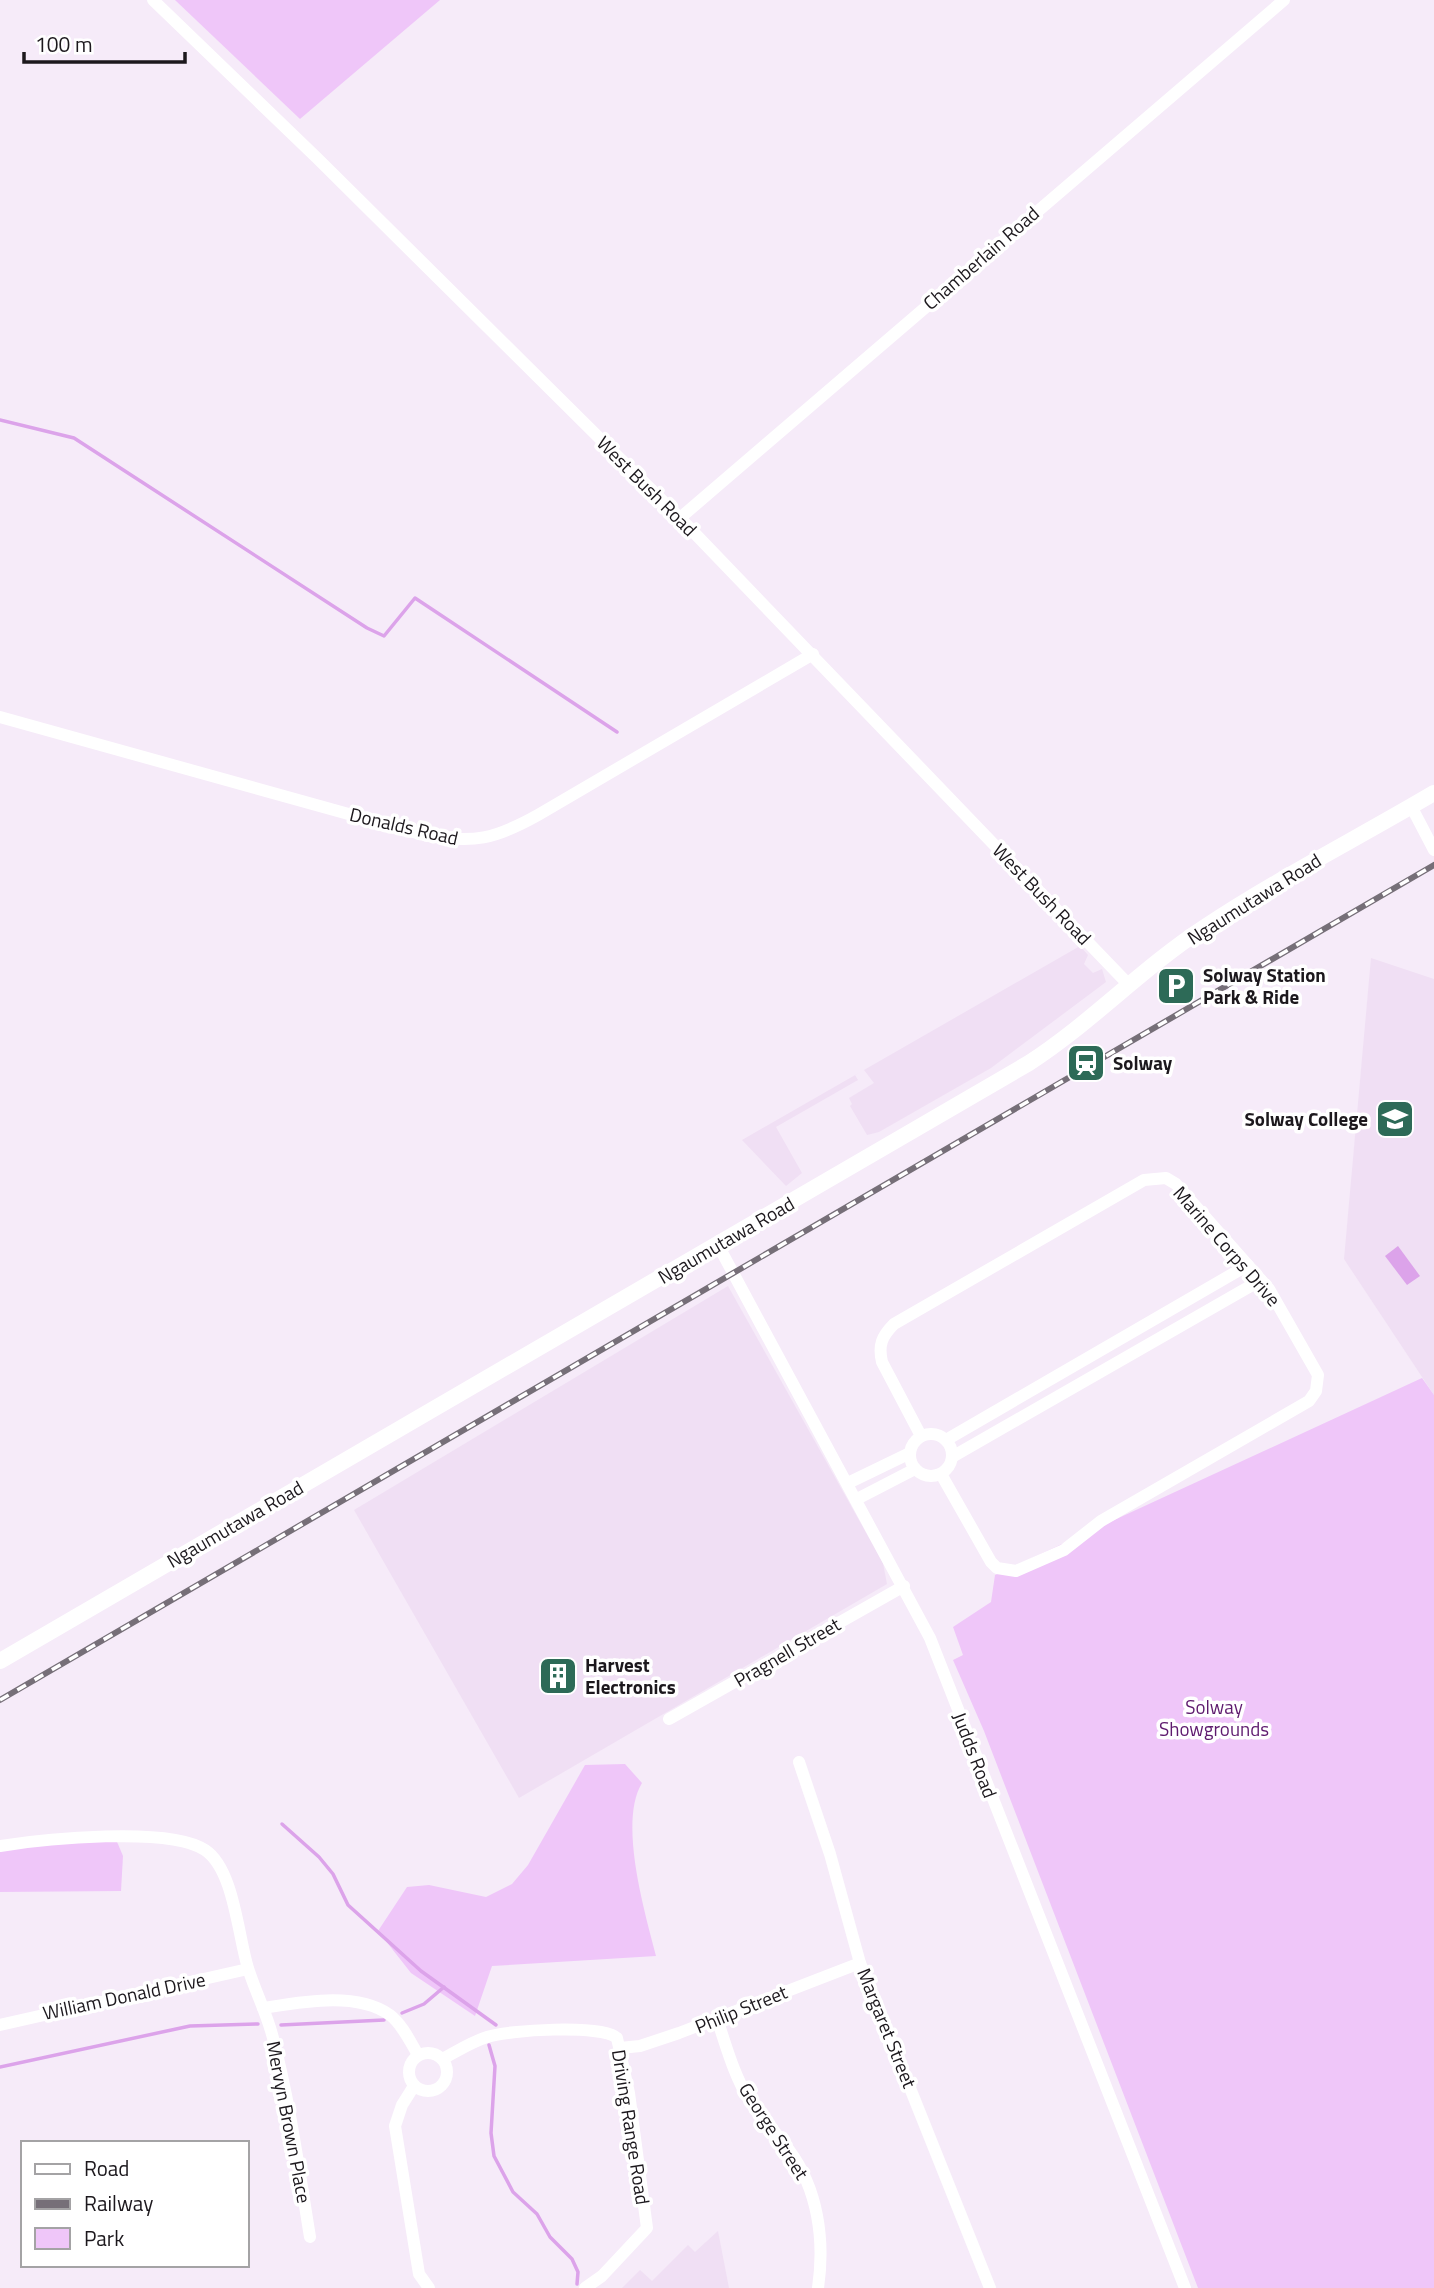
<svg xmlns="http://www.w3.org/2000/svg" width="1434" height="2288" viewBox="0 0 1434 2288" font-family="'Titillium Web',sans-serif">
  <style>
    .built { fill: #f0dff4 }
    .green { fill: #efc6f9 }
    .water { fill: #dca3ea }
    .lines { fill: none; stroke-linecap: round; stroke-linejoin: round }
    .stream { stroke: #dca3ea; stroke-width: 3.5 }
    .minor { stroke: #fff; stroke-width: 12 }
    .secondary { stroke: #fff; stroke-width: 16 }
    .rail-casing { stroke: #766f78; stroke-width: 6 }
    .rail { stroke: #fff; stroke-width: 3.5; stroke-dasharray: 10; stroke-linecap: butt }
    .labels { text-anchor: middle; stroke-width: 7; stroke-linejoin: round; paint-order: stroke }
    .street-label { font-size: 19px; fill: #1c181d; stroke: #fff }
    .poi-label { font-size: 19px; font-weight: bold; fill: #1c181d; stroke: #fff; text-anchor: start }
    .park-label { font-size: 19px; fill: #5e1a6e; stroke: #fff }
  </style>
  <rect width="100%" height="100%" fill="#f6ebf9"/>
  <g class="built">
    <polygon points="1080,946 1088,955 1084,964 1093,973 1102,969 1106,982 991,1068 879,1132 867,1135 850,1106 852,1104 849,1098 874,1083 864,1070 855,1075 858,1080 776,1127 802,1173 786,1186 742,1140"/>
    <polygon points="1371,958 1434,979 1434,1395 1344,1259"/>
    <polygon points="728,1286 883,1563 887,1584 519,1798 354,1510"/>
    <polygon points="718,2231 729,2288 622,2288 640,2270 652,2281 688,2245 695,2252"/>
  </g>
  <g class="green">
    <polygon points="175,0 440,0 300,119"/>
    <polygon points="1422,1378 1434,1395 1434,2288 1198,2288 984,1731 953,1660 963,1655 953,1627 991,1602 995,1575"/>
    <path d="M625,1764l17,19c-24,39 3,130 14,173l-164,10 -17,50 -64,-43 -33,-42 29,-44 22,-2 57,12 26,-13 16,-19 57,-100z"/>
    <polygon points="115,1837 123,1856 121,1891 0,1892 0,1843"/>
  </g>
  <polygon class="water" points="1398,1246 1420,1276 1407,1285 1385,1256"/>
  <g class="lines">
    <g class="stream">
      <polyline points="0,420 74,438 367,628 384,636 415,598 617,732"/>
      <polyline points="282,1824 319,1857 333,1874 348,1905 421,1971 496,2025"/>
      <polyline points="402,2013 424,2004 444,1987"/>
      <polyline points="281,2025 384,2020"/>
      <polyline points="489,2045 495,2066 491,2133 494,2156 513,2192 537,2214 550,2237 572,2259 578,2272 577,2284"/>
      <polyline points="0,2067 190,2026 258,2024"/>
    </g>
    <g class="minor">
      <polyline points="153,0 317,158 680,518 1129,985"/>
      <polyline points="680,518 1284,0"/>
      <path d="M0,717l424,118c50,9 71,4 114,-20l275,-161"/>
      <polyline points="1411,806 1434,850"/>
      <polyline points="718,1245 930,1638 1185,2288"/>
      <circle cx="931" cy="1455" r="21"/>
      <path d="M921,1436l-39,-74c-4,-17 0,-26 12,-38l250,-144 22,-2 10,6 93,105 49,86 -2,16 -7,10 -208,120 -37,29 -48,21 -19,-3 -6,-6 -50,-88"/>
      <polyline points="946,1440 1248,1265"/>
      <polyline points="952,1457 1261,1280"/>
      <polyline points="848,1483 910,1453"/>
      <polyline points="857,1499 915,1469"/>
      <polyline points="669,1719 904,1586"/>
      <polyline points="799,1762 830,1854 860,1963 990,2288"/>
      <path d="M0,1846c43,-7 170,-20 205,4 29,19 33,86 43,118 7,23 19,46 25,70 17,65 26,132 37,199"/>
      <path d="M263,2008c38,-6 94,-17 127,7 12,9 21,28 28,40"/>
      <path d="M717,2019c9,26 17,57 32,80 12,18 27,33 40,51 29,39 36,90 29,138"/>
      <polyline points="0,2025 248,1969"/>
      <polyline points="620,2048 640,2046 679,2033 860,1963"/>
      <circle cx="428" cy="2072" r="19"/>
      <path d="M442,2059c14,-7 29,-17 45,-22 20,-7 116,-13 130,1l12,55 18,135 -45,48 -17,12"/>
      <polyline points="414,2086 402,2105 395,2126 419,2274 429,2288"/>
    </g>
    <path class="secondary" d="M0,1661l1029,-598c62,-40 113,-95 176,-136 74,-49 153,-89 229,-134"/>
    <defs>
      <polyline id="rail" points="0,1700 1434,865"/>
    </defs>
    <use href="#rail" class="rail-casing"/>
    <use href="#rail" class="rail"/>
  </g>
  <defs>
    <symbol id="parking-square" viewBox="-11 -11 22 22"><rect x="-9" y="-9" width="18" height="18" rx="4" fill="#2d6a57" stroke="#fff"/><path d="M-3.5-5.5H1a3.5 3.5 0 0 1 0 7H-1V5.5H-3.5ZM-1-3.4V-.6H.8a1.4 1.4 0 0 0 0-2.8Z" fill="#fff"/></symbol>
    <symbol id="station-square" viewBox="-11 -11 22 22"><rect x="-9" y="-9" width="18" height="18" rx="4" fill="#2d6a57" stroke="#fff"/><path d="M-3-6H3Q5-6 5-4V2Q5 4 3 4L4.5 6H3L1.5 4h-3L-3 6H-4.5L-3 4Q-5 4-5 2V-4Q-5-6-3-6ZM-3.5-4v3h7v-3ZM-3.5 1v1.5H-2V1ZM2 1v1.5H3.5V1Z" fill="#fff"/></symbol>
    <symbol id="school-square" viewBox="-11 -11 22 22"><rect x="-9" y="-9" width="18" height="18" rx="4" fill="#2d6a57" stroke="#fff"/><path d="M0-5L7-2L0 1L-7-2ZM-4 1L0 2.5L4 1V4Q0 6-4 4Z" fill="#fff"/></symbol>
    <symbol id="building-square" viewBox="-11 -11 22 22"><rect x="-9" y="-9" width="18" height="18" rx="4" fill="#2d6a57" stroke="#fff"/><path d="M-4-6H4V6H1V3H-1V6H-4ZM-2.5-4.3h1.7v1.8h-1.7ZM.8-4.3h1.7v1.8H.8ZM-2.5-1h1.7V.8h-1.7ZM.8-1h1.7V.8H.8Z" fill="#fff"/></symbol>
  </defs>
  <g fill-rule="evenodd">
    <use href="#parking-square" x="1154" y="964" width="44" height="44"/>
    <use href="#station-square" x="1064" y="1041" width="44" height="44"/>
    <use href="#school-square" x="1373" y="1097" width="44" height="44"/>
    <use href="#building-square" x="536" y="1654" width="44" height="44"/>
  </g>
  <g class="labels">
    <g class="street-label">
      <text transform="translate(981 258) rotate(-41)" y="7">Chamberlain Road</text>
      <text transform="translate(647 486) rotate(45)" y="7">West Bush Road</text>
      <text transform="translate(404 826) rotate(13)" y="7">Donalds Road</text>
      <text transform="translate(1042 894) rotate(46)" y="7">West Bush Road</text>
      <text transform="translate(1254 899) rotate(-32)" y="7">Ngaumutawa Road</text>
      <text transform="translate(726 1240) rotate(-30)" y="7">Ngaumutawa Road</text>
      <text transform="translate(1227 1246) rotate(49)" y="7">Marine Corps Drive</text>
      <text transform="translate(235 1524) rotate(-30)" y="7">Ngaumutawa Road</text>
      <text transform="translate(787 1652) rotate(-30)" y="7">Pragnell Street</text>
      <text transform="translate(975 1755) rotate(69)" y="7">Judds Road</text>
      <text transform="translate(124 1996) rotate(-12)" y="7">William Donald Drive</text>
      <text transform="translate(741 2009) rotate(-22)" y="7">Philip Street</text>
      <text transform="translate(887 2028) rotate(68)" y="7">Margaret Street</text>
      <text transform="translate(289 2122) rotate(79)" y="7">Mervyn Brown Place</text>
      <text transform="translate(631 2127) rotate(81)" y="7">Driving Range Road</text>
      <text transform="translate(774 2131) rotate(57)" y="7">George Street</text>
    </g>
    <g class="poi-label">
      <text x="1203" y="982">Solway Station<tspan x="1203" dy="22">Park &amp; Ride</tspan></text>
      <text x="1113" y="1070">Solway</text>
      <text x="1368" y="1126" text-anchor="end">Solway College</text>
      <text x="585" y="1672">Harvest<tspan x="585" dy="22">Electronics</tspan></text>
    </g>
    <g class="park-label">
      <text x="1214" y="1714">Solway<tspan x="1214" dy="22">Showgrounds</tspan></text>
    </g>
  </g>
  <rect x="21" y="2141" width="228" height="126" fill="#ffffff" stroke="#a4a3a5" stroke-width="2"/>
  <rect x="35" y="2164" width="35" height="10" fill="#ffffff" stroke="#a4a3a5" stroke-width="2"/>
  <text x="84" y="2176" font-size="21" fill="#1c181d">Road</text>
  <rect x="35" y="2199" width="35" height="10" fill="#766f78" stroke="#a4a3a5" stroke-width="2"/>
  <text x="84" y="2211" font-size="21" fill="#1c181d">Railway</text>
  <rect x="35" y="2228" width="35" height="21" fill="#efc6f9" stroke="#a4a3a5" stroke-width="2"/>
  <text x="84" y="2246" font-size="21" fill="#1c181d">Park</text>
  <path d="M24 52v10h161v-10" fill="none" stroke="#1c181d" stroke-width="3.5"/>
  <text x="35" y="52" font-size="21" fill="#1c181d" stroke="#ffffff" stroke-width="5" paint-order="stroke">100 m</text>
</svg>
